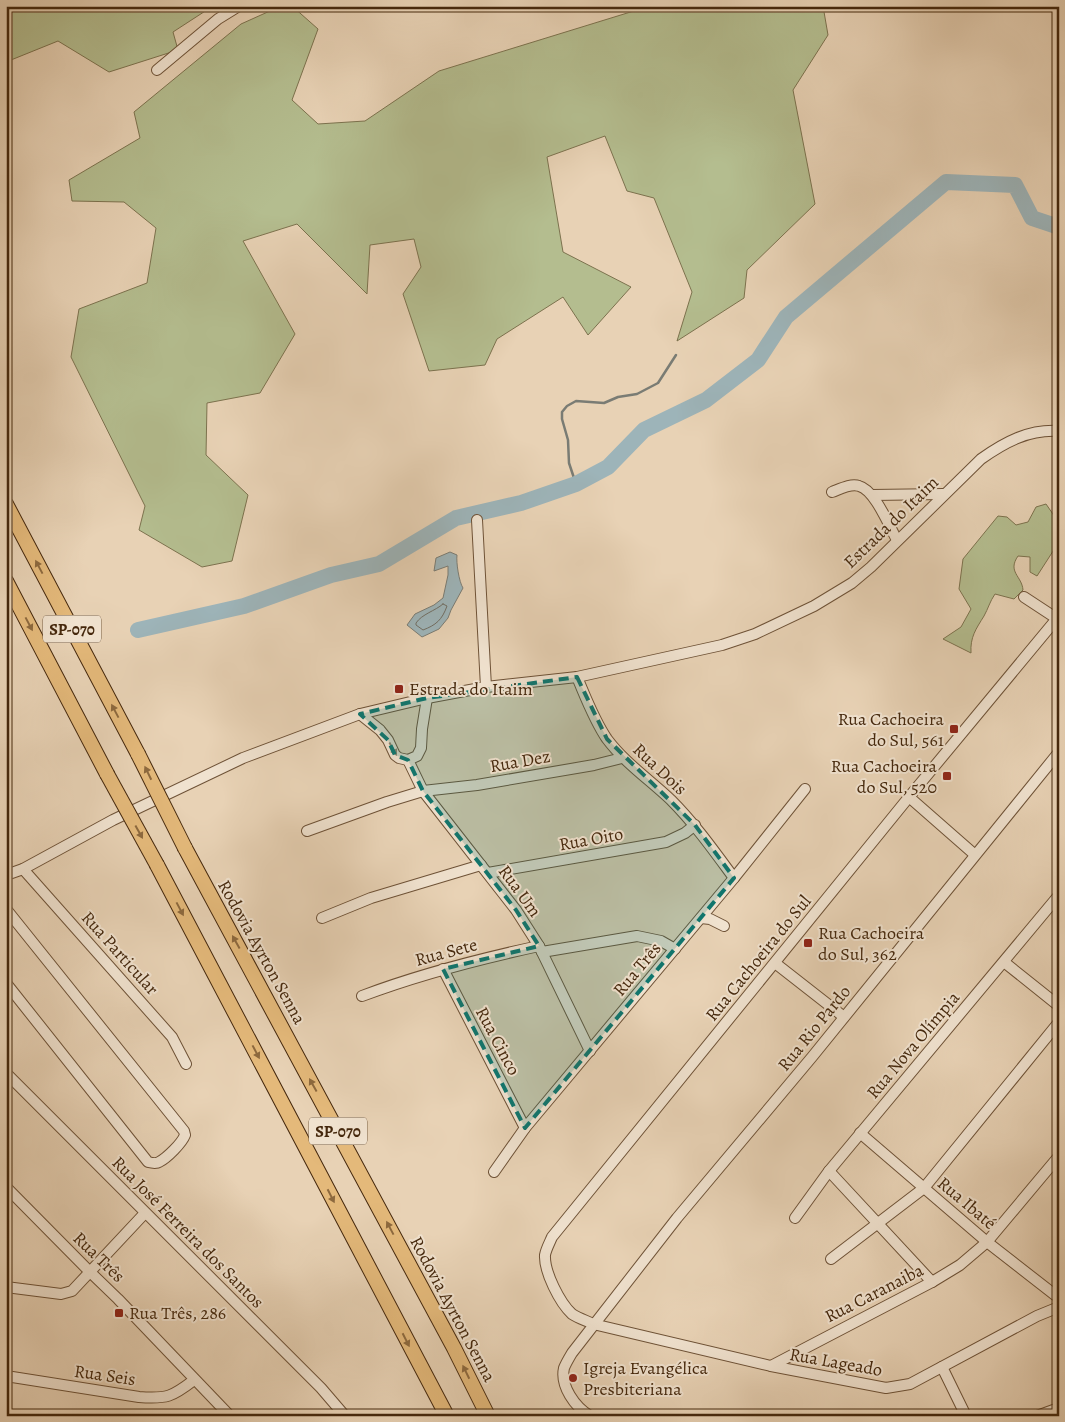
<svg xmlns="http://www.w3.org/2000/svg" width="1065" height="1422" viewBox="0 0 1065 1422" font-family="Alegreya,serif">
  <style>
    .green { fill: #b4bd8f; stroke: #7c724e }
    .water { fill: #9db4b9; stroke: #7a7c74 }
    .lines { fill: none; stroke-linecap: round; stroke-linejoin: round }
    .shore { stroke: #716e63; stroke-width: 1 }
    .stream { stroke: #7a7c74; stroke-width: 2.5 }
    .river { stroke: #9db4b9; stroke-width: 16 }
    .minor-casing { stroke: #6e5237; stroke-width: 12 }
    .highway-casing { stroke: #45280d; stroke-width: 16 }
    .minor { stroke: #f0e2cf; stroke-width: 10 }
    .highway { stroke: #e4b97a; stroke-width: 14 }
    .highway-bridge-casing { stroke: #45280d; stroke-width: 16; stroke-linecap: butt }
    .highway-bridge { stroke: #e4b97a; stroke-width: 14 }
    .oneway { fill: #8d693e }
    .oneway2 { fill: #9a856e }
    .marked { fill: #0f766e; fill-opacity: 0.2; stroke: #0f766e; stroke-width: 4; stroke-dasharray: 10 6; stroke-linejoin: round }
    .poi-dot { fill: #8f2418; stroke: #f0e2cf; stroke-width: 2 }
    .labels { text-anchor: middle; stroke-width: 4; stroke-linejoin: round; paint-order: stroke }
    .shield { fill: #f0e2cf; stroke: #786047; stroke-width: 1 }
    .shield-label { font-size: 16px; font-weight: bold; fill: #45280d }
    .street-label { font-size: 18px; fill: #45280d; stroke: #f0e2cf }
    .poi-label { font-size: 18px; fill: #45280d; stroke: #f0e2cf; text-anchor: start }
  </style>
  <rect width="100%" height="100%" fill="#e8d2b5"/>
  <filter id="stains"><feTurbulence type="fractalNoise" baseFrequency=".004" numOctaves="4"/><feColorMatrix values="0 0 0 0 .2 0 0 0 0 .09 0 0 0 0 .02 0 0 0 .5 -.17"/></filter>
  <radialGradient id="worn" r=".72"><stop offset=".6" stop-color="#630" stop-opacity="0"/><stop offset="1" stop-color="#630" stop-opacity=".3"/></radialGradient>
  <g class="green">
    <polygon points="6,6 213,6 173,32 178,50 109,72 58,41 6,62"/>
    <polygon points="281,6 292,6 318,29 292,100 318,124 365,121 439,71 650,6 823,6 828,35 793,90 815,204 747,270 744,298 677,341 692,292 654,198 627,191 605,136 547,157 563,252 631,287 588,335 563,297 497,339 485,365 429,371 403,294 421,267 414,239 370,245 367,294 297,224 243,241 295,334 260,393 207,403 206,455 248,495 232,561 202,567 139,530 145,506 71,357 79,309 147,283 156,228 124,202 72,201 69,180 140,138 134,112 241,24"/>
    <path d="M1046,504l9,13 2,28 -20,31 -7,-4v-15l-12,-1c-11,16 4,20 5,34l-9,9 -19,-5c-5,7 -7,15 -11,22 -8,13 -14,21 -13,37l-28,-14 18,-12 10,-18 -12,-20 4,-30 35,-43 9,1 9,8 12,-3 8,-15z"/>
  </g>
  <path class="water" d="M450,552l7,3c-1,7 2,27 6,33l-12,22 -3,8 -9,11 -17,8 -15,-12 8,-11 19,-9 9,-7 5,-23v-9l-14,5 2,-13z"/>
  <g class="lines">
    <path class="shore" d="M443,604l4,2c-5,14 -11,19 -24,24l-7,-5v-2c6,-9 19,-12 27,-19z"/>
    <polyline class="stream" points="576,484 569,463 568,440 562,419 562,412 567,406 576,401 604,403 618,397 637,394 658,383 676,355"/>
    <polyline class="river" points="138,630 244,606 331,575 379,564 456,518 521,503 576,484 608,467 644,430 706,400 758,360 786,317 946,182 1015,185 1032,218 1059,227"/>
    <defs>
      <g id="minor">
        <polyline points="157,70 218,19 239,6"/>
        <path d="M832,492c8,-3 19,-9 27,-6 16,4 30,40 38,54"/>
        <polyline points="872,495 944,494"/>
        <polyline points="477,520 486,687"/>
        <polyline points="1024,597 1059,620"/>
        <path d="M1059,616l-150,181 -357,440c-2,5 -6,12 -7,18 -1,17 15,48 27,59 6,4 15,7 21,10l178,42 115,22 24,-4 127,-68 22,-9"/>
        <path d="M577,677c9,21 17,43 30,62 18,24 43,41 64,61 24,24 43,51 63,78"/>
        <polyline points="360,714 380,730 388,740 395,755 399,758 408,760 417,756 421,748 422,729 427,698"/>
        <polyline points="408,760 423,791 516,910 539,946 590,1051"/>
        <polyline points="909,797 974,854"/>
        <polyline points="307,831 387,802 423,791 477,785 594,765 622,758"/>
        <polyline points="23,869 172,1037 186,1064"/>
        <polyline points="488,873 666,842 685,833 695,825"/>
        <path d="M6,875l17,-6 90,-49 130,-62 117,-44 67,-16 59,-11 91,-10 145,-32 33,-11 59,-28 38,-23 19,-16 110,-108c24,-17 48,-30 78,-28"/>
        <path d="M6,909l178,222 1,4c-3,8 -18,23 -26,27 -3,2 -7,1 -11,0l-142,-179"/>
        <polyline points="322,918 371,898 481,865"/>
        <polyline points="701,918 710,919 724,926"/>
        <polyline points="542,952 637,936 661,941 675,949"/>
        <polyline points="1004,962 1059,1006"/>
        <polyline points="775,963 844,1017"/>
        <polyline points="443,969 525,1128"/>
        <path d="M362,996c58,-22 117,-37 177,-50"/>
        <polyline points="6,1073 321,1388 345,1416"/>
        <polyline points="860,1133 987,1242 1055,1295"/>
        <polyline points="829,1171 932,1282"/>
        <polyline points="494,1172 525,1128 734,878 805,789"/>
        <polyline points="6,1187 90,1272 118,1299 230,1416"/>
        <polyline points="795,1218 829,1171 1059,895"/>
        <polyline points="831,1259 924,1188 1059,1022"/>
        <polyline points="6,1287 61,1294 72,1291 145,1213"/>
        <polyline points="771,1366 932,1282 960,1265 987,1242 1059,1156"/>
        <polyline points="942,1367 966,1416"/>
        <path d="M6,1376l133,21c28,2 33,0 55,-17"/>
        <path d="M590,1416c-15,-9 -30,-30 -26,-48 2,-5 5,-10 8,-15l105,-135 135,-161 247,-305"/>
        <polyline points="1037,1416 1059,1408"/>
      </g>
      <g id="highway">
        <polyline points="6,504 138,754"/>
        <polyline points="6,581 107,774"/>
        <polyline points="185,848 454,1348 488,1416"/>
        <polyline points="157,865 447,1416"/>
      </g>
    </defs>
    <use href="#minor" class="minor-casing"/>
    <use href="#highway" class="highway-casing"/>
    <use href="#minor" class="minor"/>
    <use href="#highway" class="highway"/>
    <defs>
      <g id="highway-bridge">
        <polyline points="138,754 185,848"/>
        <polyline points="107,774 157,865"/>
      </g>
    </defs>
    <use href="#highway-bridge" class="highway-bridge-casing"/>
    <use href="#highway-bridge" class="highway-bridge"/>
  </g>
  <defs><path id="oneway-solid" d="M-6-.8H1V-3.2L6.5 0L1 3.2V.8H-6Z" transform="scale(1.25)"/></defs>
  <g class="oneway">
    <use href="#oneway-solid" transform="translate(39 567) rotate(-118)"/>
    <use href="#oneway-solid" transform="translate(29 624) rotate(62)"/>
    <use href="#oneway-solid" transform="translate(115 711) rotate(-118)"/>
    <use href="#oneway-solid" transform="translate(148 773) rotate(-116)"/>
    <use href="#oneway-solid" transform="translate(139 832) rotate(61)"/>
    <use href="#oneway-solid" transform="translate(180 909) rotate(62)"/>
    <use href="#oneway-solid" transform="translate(236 942) rotate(-119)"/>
    <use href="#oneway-solid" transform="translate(256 1052) rotate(62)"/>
    <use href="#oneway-solid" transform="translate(313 1085) rotate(-119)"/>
    <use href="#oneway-solid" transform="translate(331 1196) rotate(63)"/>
    <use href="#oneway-solid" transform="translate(390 1228) rotate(-118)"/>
    <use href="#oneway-solid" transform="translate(406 1340) rotate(63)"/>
    <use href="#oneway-solid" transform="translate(466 1372) rotate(-116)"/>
  </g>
  <use class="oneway2" href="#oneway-solid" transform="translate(393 749) rotate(61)"/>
  <path class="marked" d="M577,677l30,62 88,86 39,53 -209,250 -82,-159 96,-23 -23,-36 -93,-119 -15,-31 -13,-5 -7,-15 -28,-26 67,-16z"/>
  <g class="poi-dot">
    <rect x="394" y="684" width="10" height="10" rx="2.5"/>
    <rect x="949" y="724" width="10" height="10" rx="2.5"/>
    <rect x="942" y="771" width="10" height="10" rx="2.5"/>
    <rect x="803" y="938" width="10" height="10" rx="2.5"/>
    <rect x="114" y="1308" width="10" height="10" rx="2.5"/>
    <circle cx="573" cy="1378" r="5"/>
  </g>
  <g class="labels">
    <g class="shield">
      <rect x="43" y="615.5" width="58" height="27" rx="4"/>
      <rect x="309" y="1117.5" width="58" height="27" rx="4"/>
    </g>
    <g class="shield-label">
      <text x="72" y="635">SP-070</text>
      <text x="338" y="1137">SP-070</text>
    </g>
    <g class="street-label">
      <text transform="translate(891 522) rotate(-44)" y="6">Estrada do Itaim</text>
      <text transform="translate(520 761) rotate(-10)" y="6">Rua Dez</text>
      <text transform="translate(660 769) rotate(43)" y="6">Rua Dois</text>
      <text transform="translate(591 839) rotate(-10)" y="6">Rua Oito</text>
      <text transform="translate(520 891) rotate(54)" y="6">Rua Um</text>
      <text transform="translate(262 952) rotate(61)" y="6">Rodovia Ayrton Senna</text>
      <text transform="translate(446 952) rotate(-15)" y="6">Rua Sete</text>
      <text transform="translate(120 953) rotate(48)" y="6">Rua Particular</text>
      <text transform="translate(758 958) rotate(-51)" y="6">Rua Cachoeira do Sul</text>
      <text transform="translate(637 969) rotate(-50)" y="6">Rua Três</text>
      <text transform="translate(814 1028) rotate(-51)" y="6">Rua Rio Pardo</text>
      <text transform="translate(498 1041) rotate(62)" y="6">Rua Cinco</text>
      <text transform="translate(913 1045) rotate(-50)" y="6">Rua Nova Olímpia</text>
      <text transform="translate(967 1203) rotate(40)" y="6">Rua Ibaté</text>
      <text transform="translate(188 1232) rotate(45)" y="6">Rua José Ferreira dos Santos</text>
      <text transform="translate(99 1257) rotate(44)" y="6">Rua Três</text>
      <text transform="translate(874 1293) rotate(-27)" y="6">Rua Caranaiba</text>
      <text transform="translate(453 1309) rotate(62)" y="6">Rodovia Ayrton Senna</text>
      <text transform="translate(836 1362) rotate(10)" y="6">Rua Lageado</text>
      <text transform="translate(105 1375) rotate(8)" y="6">Rua Seis</text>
    </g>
    <g class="poi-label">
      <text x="409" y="695">Estrada do Itaim</text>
      <text x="944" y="725" text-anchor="end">Rua Cachoeira<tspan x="944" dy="21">do Sul, 561</tspan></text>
      <text x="937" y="772" text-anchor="end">Rua Cachoeira<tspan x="937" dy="21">do Sul, 520</tspan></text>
      <text x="818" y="939">Rua Cachoeira<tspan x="818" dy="21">do Sul, 362</tspan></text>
      <text x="129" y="1319">Rua Três, 286</text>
      <text x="583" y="1374">Igreja Evangélica<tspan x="583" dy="21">Presbiteriana</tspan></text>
    </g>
  </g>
  <rect width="1065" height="1422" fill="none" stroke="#e8d2b5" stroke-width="25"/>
  <rect x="8" y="8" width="1050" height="1407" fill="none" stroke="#45280d" stroke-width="2.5"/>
  <rect x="12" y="12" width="1040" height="1397" fill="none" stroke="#45280d"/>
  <rect width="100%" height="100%" filter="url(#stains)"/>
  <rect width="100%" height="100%" fill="url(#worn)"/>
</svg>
